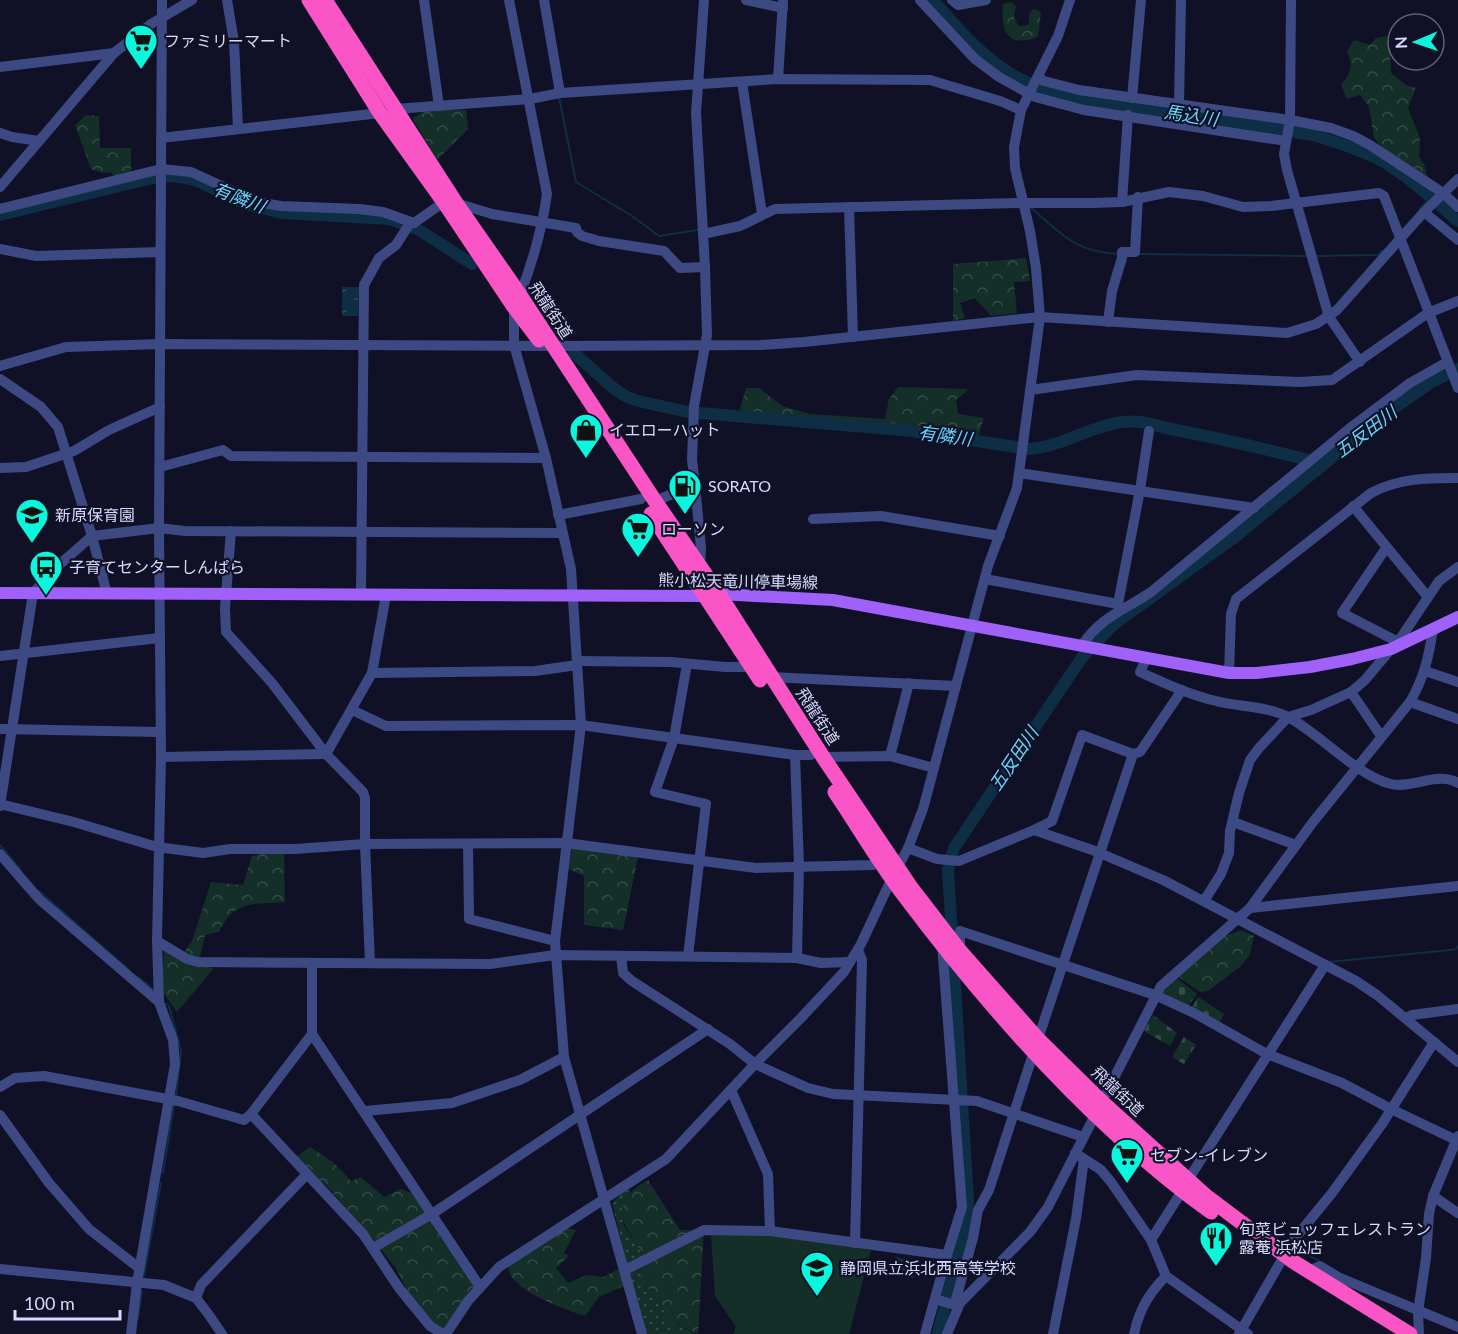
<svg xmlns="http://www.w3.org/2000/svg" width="1458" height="1334" viewBox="0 0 1458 1334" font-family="Lato,'Noto Sans JP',sans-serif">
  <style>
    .grass { fill: url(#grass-dots) }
    .forest { fill: url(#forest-crowns) }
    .cemetery { fill: url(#cemetery-stones) }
    .pitch { fill: #132f28 }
    .water { fill: url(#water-ripples) }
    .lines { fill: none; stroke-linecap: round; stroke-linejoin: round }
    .stream { stroke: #0e2e46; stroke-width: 2 }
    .river { stroke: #0e2e46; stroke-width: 12 }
    .minor { stroke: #3d4983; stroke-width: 10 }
    .major { stroke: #a061fa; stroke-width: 12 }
    .highway { stroke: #f955c7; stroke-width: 15 }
    .labels { text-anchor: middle; stroke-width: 4.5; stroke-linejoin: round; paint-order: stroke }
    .poi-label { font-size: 16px; fill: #d6dafe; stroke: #101126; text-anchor: start }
    .street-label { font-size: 16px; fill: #d6dafe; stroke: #101126 }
    .water-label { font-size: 18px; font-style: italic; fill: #67d5fa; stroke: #101126 }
  </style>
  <defs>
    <pattern id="grass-dots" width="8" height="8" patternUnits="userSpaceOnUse" patternTransform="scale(1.5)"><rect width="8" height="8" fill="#132f28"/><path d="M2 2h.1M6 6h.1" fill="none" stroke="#354d48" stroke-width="1.8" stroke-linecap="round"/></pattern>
    <pattern id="forest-crowns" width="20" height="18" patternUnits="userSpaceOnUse" patternTransform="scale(1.5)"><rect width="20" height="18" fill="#132f28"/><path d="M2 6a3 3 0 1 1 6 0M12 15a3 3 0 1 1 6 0" fill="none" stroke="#354d48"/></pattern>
    <pattern id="cemetery-stones" width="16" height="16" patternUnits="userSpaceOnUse" patternTransform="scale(1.5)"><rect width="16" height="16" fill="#132f28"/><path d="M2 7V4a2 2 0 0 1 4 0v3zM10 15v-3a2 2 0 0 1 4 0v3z" fill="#354d48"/></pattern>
    <pattern id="water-ripples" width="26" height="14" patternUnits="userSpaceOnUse" patternTransform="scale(1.5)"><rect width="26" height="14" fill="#0e2e46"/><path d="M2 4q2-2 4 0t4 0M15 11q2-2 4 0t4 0" fill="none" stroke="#304c62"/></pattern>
  </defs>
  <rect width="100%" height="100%" fill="#101126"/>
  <polygon class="grass" points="631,1190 622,1207 624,1226 642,1253 638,1270 650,1291 672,1322 696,1334 644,1334 612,1203 624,1191"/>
  <g class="forest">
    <path d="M1011,2l5,4 -2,11 4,9 9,-1 2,-3v-9l5,-4 7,3 -3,25c-30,12 -38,-6 -35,-33z"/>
    <path d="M1389,36l8,3 -7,15 1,19 15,12 10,3 -8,20 12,30 -1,19 5,7 6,20 -47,-35 -9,-11 -5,-31 -9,-12 -13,4 -6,-14c11,-12 12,-20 6,-34l7,-11 16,5 6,-7z"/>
    <polygon points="431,108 466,110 468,129 437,160 412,118"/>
    <polygon points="86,115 99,116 100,148 131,148 131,173 114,177 111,172 103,173 91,169 75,125"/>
    <polygon points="1026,258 1030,281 1014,282 1017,313 991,316 975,298 960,303 965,318 953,321 953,264"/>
    <polygon points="898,387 969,389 956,400 958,414 984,418 978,437 739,412 746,388 759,388 782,406 810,414 885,419 889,399"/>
    <polygon points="572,848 638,857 623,930 584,925 584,876 569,869"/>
    <path d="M284,849l1,53c-32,3 -51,-3 -66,30l-14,3 -6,27 14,7 -36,43 -15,-21 2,-42 15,11 13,-19 19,-59 32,3 9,-29z"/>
    <polygon points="1242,930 1254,936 1250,954 1241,966 1208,991 1200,992 1177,976 1225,936"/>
    <polygon points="310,1147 333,1162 351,1181 361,1177 384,1197 401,1189 421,1197 478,1283 448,1334 419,1312 396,1269 374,1240 326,1185 302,1168 296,1157"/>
    <path d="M648,1180l32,50h24l-6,104 -26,-12 -22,-31 -12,-21 4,-17c-21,-32 -34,-50 6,-73z"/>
    <path d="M566,1228l10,2 -12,23 5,3 -13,12 12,15 18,-8 17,2 18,-9 5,17 -27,12 -14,19c-19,-6 -71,-25 -76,-45 -1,-3 -1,-7 -1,-10z"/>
  </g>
  <g class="cemetery">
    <polygon points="1174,976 1197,994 1187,1008 1162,994"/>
    <polygon points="1198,997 1224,1014 1219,1024 1191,1009"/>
    <polygon points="1153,1015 1177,1033 1170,1046 1144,1031"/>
    <polygon points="1184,1037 1196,1045 1184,1064 1172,1057"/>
  </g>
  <polygon class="pitch" points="711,1235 808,1235 871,1250 849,1334 733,1334 736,1327 715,1296"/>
  <g class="water">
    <polygon points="342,287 359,287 358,316 342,316"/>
    <polygon points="896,1257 917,1263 913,1278 891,1273"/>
  </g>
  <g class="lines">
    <g class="stream">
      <polyline points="559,97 576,182 632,216 659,236 698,230"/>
      <path d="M1030,207c32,27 45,46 90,47"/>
      <polyline points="1420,209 1430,198"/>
      <polyline points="1137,254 1309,256"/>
      <polyline points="1314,256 1378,255 1382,251"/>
      <polyline points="0,845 21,870"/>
      <polyline points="39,891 129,970"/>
      <polyline points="1328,962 1451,950 1456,949 1458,946"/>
      <polyline points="138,977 153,989"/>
      <polyline points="166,1004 169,1006 181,1051 176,1097"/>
      <polyline points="163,1173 174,1105"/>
      <polyline points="1293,1246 1319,1261"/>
      <polyline points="144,1276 161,1183"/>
      <polyline points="138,1318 142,1291"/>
    </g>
    <g class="river">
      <path d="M933,0c25,29 54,63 89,80 22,11 47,16 71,21l220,34c22,7 44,13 65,24 29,15 55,41 80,62"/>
      <polyline points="0,215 152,178 172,176 186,178 200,182 245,204 282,213 390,219 419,230 472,264"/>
      <path d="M574,353l38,34 13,9 13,5 50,11 224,19 117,18c32,-2 61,-23 93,-27 22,-3 38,6 59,9 46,9 93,20 139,32"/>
      <polyline points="938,1334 965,1226 968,1201 948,869 954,848 1083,656 1113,625 1235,537 1381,417 1430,383 1458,369"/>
    </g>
    <g class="minor">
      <polyline points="227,0 234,42 238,129"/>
      <polyline points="424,0 439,106"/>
      <path d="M509,0l38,194c-5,36 -14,67 -27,101"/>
      <polyline points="544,0 560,93"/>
      <polyline points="746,0 783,8"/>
      <polyline points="920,0 975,59 999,77 1035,97 1084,110 1286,141"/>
      <polyline points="952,0 958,5 986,0"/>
      <polyline points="1291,0 1290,120 1284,154 1287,170 1329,317 1360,362"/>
      <polyline points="0,67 114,53 151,24 192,0"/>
      <polyline points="1038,77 1044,81 1079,90 1290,120 1331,128 1353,136 1370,145 1443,193 1458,207"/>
      <polyline points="778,79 783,0"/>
      <polyline points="742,82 762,214"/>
      <polyline points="1132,98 1141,0"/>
      <polyline points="1179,104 1181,0"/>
      <polyline points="395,109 530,99 560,93 778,79 930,80 1000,101 1021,110"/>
      <polyline points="0,133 12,137 39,141"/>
      <polyline points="161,138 380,113"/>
      <polyline points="0,187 114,53"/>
      <polyline points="1122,202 1128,115"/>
      <polyline points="456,203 492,214 576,228 577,232 582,236 599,241 664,251 680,268 705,267"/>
      <polyline points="849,207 853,337"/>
      <polyline points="0,209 161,169 191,172 239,194 262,203 281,206 359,209 383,212 414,223"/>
      <polyline points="1424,212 1458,240"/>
      <polyline points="703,234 740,226 775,209 1023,203 1093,203 1122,202 1169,192 1203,196 1243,207 1271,206 1379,193 1384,196 1458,388"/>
      <polyline points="0,249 36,256 160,252"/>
      <polyline points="514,307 514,345 546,458 571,569 581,725 555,941 564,1057 642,1334"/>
      <polyline points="1108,322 1112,291 1122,258 1122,252 1135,252 1138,197"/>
      <polyline points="0,366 66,347 160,344 553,346 761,345 804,342 1040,317 1287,333 1316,324 1337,310 1424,212 1458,179"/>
      <polyline points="0,379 41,407 58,427 92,536 159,528 185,531 562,533"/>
      <polyline points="1030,390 1137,375 1299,382 1332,380 1428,313 1458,301"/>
      <polyline points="160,467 223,450 231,456 546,458"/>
      <polyline points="0,468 26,467 74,451 109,430 160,407"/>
      <polyline points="1019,473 1254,508"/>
      <polyline points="695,485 701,548 700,566"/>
      <polyline points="655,501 695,485 692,460 694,406 707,335 705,267 696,113 704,0"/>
      <polyline points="1353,506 1427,596"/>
      <polyline points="558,515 641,499"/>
      <polyline points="813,519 881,516 1000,536"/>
      <polyline points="231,531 225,608 226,632 272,683 326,754 363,792 365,798 365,844 370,963"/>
      <polyline points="1386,548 1342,613 1402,644"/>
      <polyline points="985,579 1118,604 1120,609"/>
      <polyline points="361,595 364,285 379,258 396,245 410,223 414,223 444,202"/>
      <polyline points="1118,604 1140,490 1149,431"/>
      <polyline points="1398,642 1439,581 1458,567"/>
      <path d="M1082,645c20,-29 41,-34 69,-53l199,-164 60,-45 37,-21"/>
      <polyline points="0,656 159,638"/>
      <path d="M1147,657l-7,15c24,11 50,23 76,29 23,6 51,5 72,16 31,16 69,59 103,67 21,5 47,-13 67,-1"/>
      <polyline points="577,661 671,662 725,667 751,667"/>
      <polyline points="687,664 674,738 655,792 706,804 688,956"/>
      <polyline points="1425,671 1458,682"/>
      <polyline points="372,673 535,671 577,665"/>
      <path d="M1229,673l2,-59 5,-15 135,-106c28,-15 56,-15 87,-15"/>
      <polyline points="770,677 956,686"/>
      <polyline points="1351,692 1381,736"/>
      <polyline points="1410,702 1458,719"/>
      <polyline points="352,710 386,726 581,725 795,755 811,755"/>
      <polyline points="0,729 160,732"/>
      <polyline points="326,754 372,673 386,595"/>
      <polyline points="795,755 799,866 797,958"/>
      <polyline points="890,756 909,683"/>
      <polyline points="161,757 326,754"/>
      <polyline points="823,757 890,756 934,768"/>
      <polyline points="0,804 74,822 157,847 203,853 230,849 295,849 365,844 566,843 756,868 873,865 880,860"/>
      <polyline points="0,806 33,593 59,565 92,536 107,594"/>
      <polyline points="1233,822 1296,845"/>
      <polyline points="1034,830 1052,821 1082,735 1133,754"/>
      <polyline points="468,844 469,919 555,941"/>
      <polyline points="908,848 937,859 959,861 1034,830 1095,851 1163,880 1356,981 1377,995 1458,1062"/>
      <polyline points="0,854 39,899 159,1002 173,1040 175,1064 137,1283 131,1334"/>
      <polyline points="1204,901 1221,874 1229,853 1230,831 1239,793 1250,760 1259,748 1288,717 1311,710 1351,692 1365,680 1391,649"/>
      <polyline points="1250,908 1458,886"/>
      <polyline points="157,941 187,959 198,962 490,964 555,955 797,958 821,963 850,962"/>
      <polyline points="960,951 960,931 1155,995 1194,1013 1267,1054 1342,1083 1391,1109 1458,1141"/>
      <polyline points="621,956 623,973 632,981 730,1044 755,1064 808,1088 833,1094 977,1101 1083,1137"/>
      <polyline points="312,963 312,1034 480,1287"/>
      <polyline points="159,1002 157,941 161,757 159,528 162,0"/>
      <polyline points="1405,1018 1412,1015 1458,1009"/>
      <polyline points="1038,1039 1133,754 1140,752 1182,690"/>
      <polyline points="0,1087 15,1078 44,1076 178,1101 244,1120 251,1114 312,1034"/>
      <polyline points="731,1090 768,1174 770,1231"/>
      <polyline points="365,1111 452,1103 520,1080 564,1057"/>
      <polyline points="251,1114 363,1234 399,1288 430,1326 443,1334"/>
      <polyline points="0,1115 49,1183 89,1229 139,1268"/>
      <polyline points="1075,1153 1101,1170 1111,1182 1151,1240 1166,1276 1248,1334"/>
      <polyline points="1188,1180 1325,965"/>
      <polyline points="1433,1196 1458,1213"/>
      <polyline points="1151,1240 1182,1191"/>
      <polyline points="855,1243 862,960 858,950"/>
      <polyline points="373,1248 432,1214 708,1029"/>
      <polyline points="1283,1253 1332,1193 1382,1124 1434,1042"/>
      <polyline points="0,1269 164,1285 196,1298 209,1315 222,1334"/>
      <polyline points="625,1270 704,1230 770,1231 947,1255"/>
      <polyline points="1308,1271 1320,1266 1338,1277 1458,1327"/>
      <polyline points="196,1298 201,1285 307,1174"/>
      <polyline points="935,1299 958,1306 956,1299 973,1238 978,1210 989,1190 1034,1051"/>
      <polyline points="446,1334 468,1301 499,1267 666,1159 755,1064 800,1019 844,972 861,944 892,878 908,848 923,809 988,566 1017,488 1040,317 1036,268 1030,231 1015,168 1014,147 1021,110 1058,36 1070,0"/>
      <polyline points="925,1334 947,1255 962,1207 942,944"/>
      <path d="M947,1334l13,-31 70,-71 18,-25 113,-221 89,-78 63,-86 97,-120c14,-24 19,-46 23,-73"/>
      <polyline points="1053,1334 1076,1219 1084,1159"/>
      <path d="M1134,1334c5,-24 15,-41 32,-58"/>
      <polyline points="1239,1334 1280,1263"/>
      <polyline points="1419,1334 1418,1312 1426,1258 1429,1214 1433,1196 1458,1136"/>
    </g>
    <polyline class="major" points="0,593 706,596 719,594 833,600 1229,673 1257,673 1310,667 1352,659 1391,649 1458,617"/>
    <g class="highway">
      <polyline points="309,0 380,113 444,202 514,307 539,340"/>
      <polyline points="325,0 456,203 520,295 655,501 719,594 823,757 910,886 960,951 1038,1039 1101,1101 1206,1196 1294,1262 1410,1334"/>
      <polyline points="651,514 760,680"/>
      <path d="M835,792c23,34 43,69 68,102 87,116 190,233 308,318"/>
    </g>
  </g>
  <defs>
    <symbol id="supermarket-pin" viewBox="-11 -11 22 30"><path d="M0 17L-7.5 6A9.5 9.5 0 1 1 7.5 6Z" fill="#09f7dc" stroke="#101126"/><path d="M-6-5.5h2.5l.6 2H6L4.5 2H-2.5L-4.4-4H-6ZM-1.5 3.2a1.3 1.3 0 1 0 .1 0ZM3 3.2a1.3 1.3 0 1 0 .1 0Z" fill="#111"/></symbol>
    <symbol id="shop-pin" viewBox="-11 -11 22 30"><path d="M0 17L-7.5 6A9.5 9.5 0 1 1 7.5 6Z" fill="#09f7dc" stroke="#101126"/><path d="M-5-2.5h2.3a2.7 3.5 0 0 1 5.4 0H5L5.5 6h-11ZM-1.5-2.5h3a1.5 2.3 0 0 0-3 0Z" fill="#111"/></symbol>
    <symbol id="fuel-pin" viewBox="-11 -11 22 30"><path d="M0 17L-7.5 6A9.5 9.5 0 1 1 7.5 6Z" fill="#09f7dc" stroke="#101126"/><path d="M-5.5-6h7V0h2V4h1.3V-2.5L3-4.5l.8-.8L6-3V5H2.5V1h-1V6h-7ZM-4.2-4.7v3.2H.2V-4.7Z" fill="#111"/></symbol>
    <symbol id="school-pin" viewBox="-11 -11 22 30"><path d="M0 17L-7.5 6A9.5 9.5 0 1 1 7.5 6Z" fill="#09f7dc" stroke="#101126"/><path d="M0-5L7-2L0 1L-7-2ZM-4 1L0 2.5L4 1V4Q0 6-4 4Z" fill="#111"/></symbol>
    <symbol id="bus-pin" viewBox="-11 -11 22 30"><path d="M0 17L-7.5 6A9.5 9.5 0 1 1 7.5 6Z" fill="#09f7dc" stroke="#101126"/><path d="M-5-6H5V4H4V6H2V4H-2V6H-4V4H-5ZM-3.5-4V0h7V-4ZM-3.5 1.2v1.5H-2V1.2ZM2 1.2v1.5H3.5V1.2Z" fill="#111"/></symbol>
    <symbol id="restaurant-pin" viewBox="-11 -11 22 30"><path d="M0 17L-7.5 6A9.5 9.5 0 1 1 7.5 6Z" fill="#09f7dc" stroke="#101126"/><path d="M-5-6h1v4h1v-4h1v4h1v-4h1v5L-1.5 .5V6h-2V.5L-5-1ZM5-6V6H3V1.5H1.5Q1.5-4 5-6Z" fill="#111"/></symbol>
  </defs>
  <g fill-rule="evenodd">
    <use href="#supermarket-pin" x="122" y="22" width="38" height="52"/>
    <use href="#shop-pin" x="567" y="411" width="38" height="52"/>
    <use href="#fuel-pin" x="666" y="467" width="38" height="52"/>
    <use href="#school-pin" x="13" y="496" width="38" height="52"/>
    <use href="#supermarket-pin" x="619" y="510" width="38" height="52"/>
    <use href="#bus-pin" x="27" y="548" width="38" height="52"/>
    <use href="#supermarket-pin" x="1108" y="1136" width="38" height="52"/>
    <use href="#restaurant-pin" x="1197" y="1219" width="38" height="52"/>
    <use href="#school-pin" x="798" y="1249" width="38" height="52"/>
  </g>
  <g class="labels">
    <g class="poi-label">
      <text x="164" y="47">ファミリーマート</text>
      <text x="609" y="436">イエローハット</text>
      <text x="708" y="492">SORATO</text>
      <text x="55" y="521">新原保育園</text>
      <text x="661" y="535">ローソン</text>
      <text x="69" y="573">子育てセンターしんぱら</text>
      <text x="1150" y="1161">セブン-イレブン</text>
      <text x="1239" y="1235">旬菜ビュッフェレストラン<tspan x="1239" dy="18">露菴 浜松店</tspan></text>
      <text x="840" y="1274">静岡県立浜北西高等学校</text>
    </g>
    <g class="street-label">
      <text transform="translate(551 310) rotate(57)" y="6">飛龍街道</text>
      <text transform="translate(738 581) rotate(1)" y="6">熊小松天竜川停車場線</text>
      <text transform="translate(818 716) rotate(57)" y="6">飛龍街道</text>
      <text transform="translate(1118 1091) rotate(43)" y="6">飛龍街道</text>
    </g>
    <g class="water-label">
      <text transform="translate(1191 116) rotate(9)" y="6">馬込川</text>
      <text transform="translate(239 198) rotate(21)" y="6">有隣川</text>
      <text transform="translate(1366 432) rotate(-37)" y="6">五反田川</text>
      <text transform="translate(945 436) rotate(8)" y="6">有隣川</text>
      <text transform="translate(1014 759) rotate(-56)" y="6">五反田川</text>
    </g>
  </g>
  <g transform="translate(1416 42) rotate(268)"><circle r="28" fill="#101126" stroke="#5f617c" stroke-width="1.5"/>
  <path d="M0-4.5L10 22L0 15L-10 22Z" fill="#09f7dc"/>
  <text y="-9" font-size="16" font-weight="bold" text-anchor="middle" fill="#d6dafe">N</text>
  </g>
  <path d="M15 1310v9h105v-9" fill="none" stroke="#d6dafe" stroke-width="3"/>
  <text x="24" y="1310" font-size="18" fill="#d6dafe" stroke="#101126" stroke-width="4.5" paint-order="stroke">100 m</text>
</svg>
